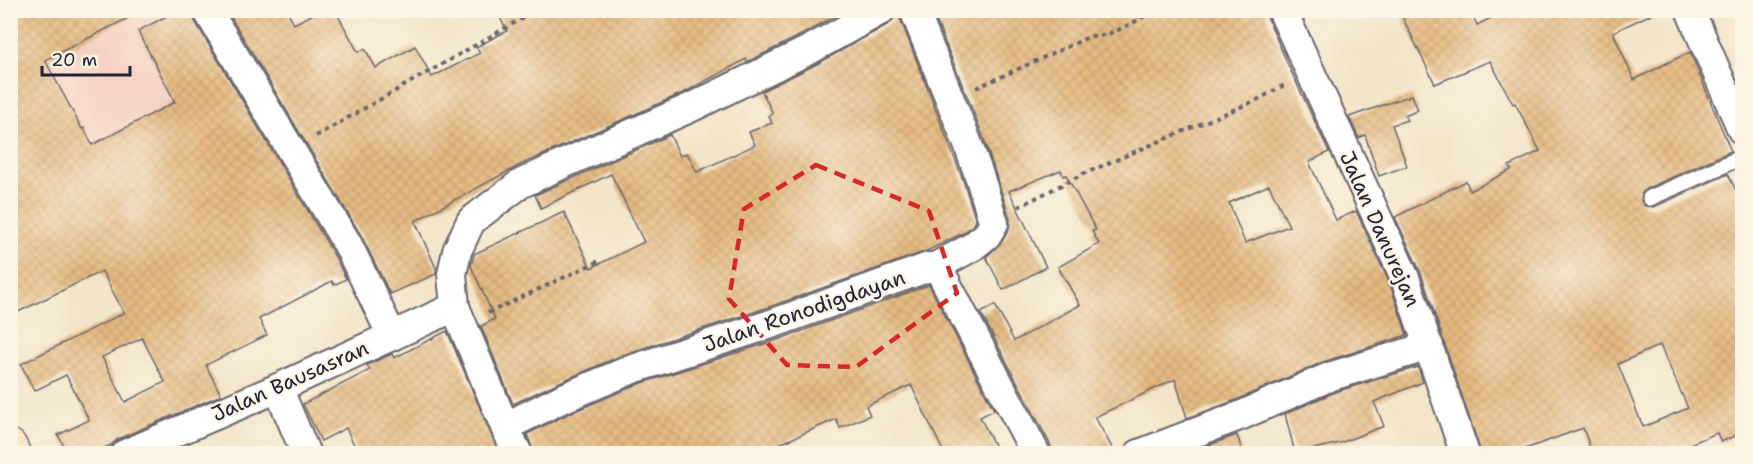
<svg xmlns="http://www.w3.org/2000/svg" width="1753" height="464" viewBox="0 0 1753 464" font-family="'Shantell Sans',sans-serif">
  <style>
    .built { fill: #f5d2c2 }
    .building { fill: url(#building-cross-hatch); fill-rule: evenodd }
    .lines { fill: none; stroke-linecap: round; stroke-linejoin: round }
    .service-casing { stroke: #6b666d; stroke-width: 18 }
    .minor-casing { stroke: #6b666d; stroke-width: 32 }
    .secondary-casing { stroke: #6b666d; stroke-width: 36 }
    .path { stroke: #6b666d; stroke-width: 4; stroke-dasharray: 4.5 4.5; stroke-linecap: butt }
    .service { stroke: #fff; stroke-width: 15 }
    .minor { stroke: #fff; stroke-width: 28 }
    .secondary { stroke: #fae7c3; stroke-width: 33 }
    .marked { fill: none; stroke: #d62828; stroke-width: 4.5; stroke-dasharray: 12 8; stroke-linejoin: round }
    .labels { text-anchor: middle; stroke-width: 4.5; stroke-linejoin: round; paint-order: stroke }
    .street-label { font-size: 21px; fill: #22223b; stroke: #fcf5e5 }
  </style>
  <defs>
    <pattern id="building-cross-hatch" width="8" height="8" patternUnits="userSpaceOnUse" patternTransform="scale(1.5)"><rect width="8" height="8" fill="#e6bb82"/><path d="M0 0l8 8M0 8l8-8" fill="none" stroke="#c5a071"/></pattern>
  </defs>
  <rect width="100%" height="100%" fill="#fcf5e5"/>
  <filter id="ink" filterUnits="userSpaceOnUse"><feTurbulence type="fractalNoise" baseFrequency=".0167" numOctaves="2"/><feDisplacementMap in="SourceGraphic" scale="12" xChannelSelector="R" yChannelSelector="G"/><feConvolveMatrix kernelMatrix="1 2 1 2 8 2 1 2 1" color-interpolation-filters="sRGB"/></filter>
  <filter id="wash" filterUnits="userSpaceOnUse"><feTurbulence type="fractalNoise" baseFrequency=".008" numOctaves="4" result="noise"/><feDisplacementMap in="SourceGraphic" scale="24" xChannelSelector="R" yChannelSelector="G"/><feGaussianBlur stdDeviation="1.35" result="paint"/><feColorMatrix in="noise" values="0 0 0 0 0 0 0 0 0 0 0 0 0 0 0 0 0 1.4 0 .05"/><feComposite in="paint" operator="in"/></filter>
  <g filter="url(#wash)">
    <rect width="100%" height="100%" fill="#f3e5c9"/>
    <polygon class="built" points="11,10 125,11 129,18 144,11 175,11 229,115 67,200"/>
    <g id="blocks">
      <g class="building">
        <path d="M10,10h134l-99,50 37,69 2,-1 8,17 83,-43 -37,-71 40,-21h13l2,8 140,235 13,26 -12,6 -2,-4 -73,38 8,16 -61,30 15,30 -103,44 -7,6 -17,8h-26l-10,-18 31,-15 -23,-45 -32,16 -13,-27 103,-51 -22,-42 -92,45zM142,338l23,44 -40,20 -23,-45z"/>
        <polygon points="235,10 287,10 294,24 321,10 335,10 358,52 365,49 376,68 415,46 432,77 480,53 476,47 507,31 496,10 846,10 803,34 747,62 746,59 685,92 520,165 415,221 436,268 436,274 390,294 362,237 229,14"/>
        <path d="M932,10h334l1,7 21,48 41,87 -20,10 27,58 20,-9 34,73 17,51 -84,27 -87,38 -49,18 -12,-39 -80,38 20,36h-63l-1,-7 -70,-133 14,-8 19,36 66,-36 -22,-38 41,-23 -7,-13 4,-1 -30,-55 -3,1 -2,-6 -52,21 37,76 -43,23 -17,-33 15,-14 7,-12 2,-7v-6l-28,-85zM1269,185l20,41 -44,17 -16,-40z"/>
        <path d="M1399,10h71l7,15 30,-15h153l-47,22 21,48 37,-19 19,-9 41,99 -85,38 -4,4 -1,8 4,5 9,1 74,-33 15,31v227l-22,10 -4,-9 -49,20h-45l-2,-6 -18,6h-11l-9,-25 -69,25h-33l-60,-180 -26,-56 71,-36 4,10 41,-21 -2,-4 31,-15 -25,-48 -2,1 -23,-43 -55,23zM1660,345l28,63 -45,19 -25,-63z"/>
        <polygon points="898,13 963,180 976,221 974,224 963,233 929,250 769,307 625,354 553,385 513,404 481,326 495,319 471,266 474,254 564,212 591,268 644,242 611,174 541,208 535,195 670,135 680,156 687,153 697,172 755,145 749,132 772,123 769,116 773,114 762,91 819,63 889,24"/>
        <polygon points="1412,95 1418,110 1405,116 1407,120 1392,125 1407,166 1379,176 1365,135 1359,138 1349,117"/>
        <polygon points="929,285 994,410 980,417 998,453 944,453 911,385 866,406 870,415 840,428 836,419 780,444 784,453 534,453 527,434 566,415 636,385 780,339"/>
        <polygon points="447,331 499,453 358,453 346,428 321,441 303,404 370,370 367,365 392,354 394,358"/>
        <polygon points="1418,367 1423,382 1374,402 1384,426 1340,443 1295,453 1285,414 1335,392"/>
        <polygon points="1237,435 1243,453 1197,453 1196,450"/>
      </g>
    </g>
  </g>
  <g filter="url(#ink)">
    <use href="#blocks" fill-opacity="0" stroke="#6b666d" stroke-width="1.5"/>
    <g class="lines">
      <defs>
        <polyline id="service" points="1650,198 1742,157"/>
        <g id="minor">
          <polyline points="207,10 348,245 392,336"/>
          <polyline points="1282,10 1405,278 1465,454"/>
          <polyline points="1690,10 1742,130"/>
          <polyline points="935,267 940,271 1036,454"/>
          <polyline points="278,388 306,454"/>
          <polyline points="505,427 559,400 630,370 774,323 929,267 935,267 972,247 987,235 994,223 979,175 966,139 914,10"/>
          <polyline points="125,454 278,388 455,307"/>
          <polyline points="518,454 505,427 455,307 452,274 457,251 471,221 520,184 565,163 692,107 811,49 881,10"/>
          <polyline points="1139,454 1242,415 1329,377 1429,346"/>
        </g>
        <polyline id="secondary" points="10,446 14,454"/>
      </defs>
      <use href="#service" class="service-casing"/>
      <use href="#minor" class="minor-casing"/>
      <use href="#secondary" class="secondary-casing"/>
      <g class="path">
        <path d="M976,88l115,-52c19,2 48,-17 65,-26"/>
        <polyline points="316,136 537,10"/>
        <polyline points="1018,207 1083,174 1259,99 1286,84"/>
        <polyline points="488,313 601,260"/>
      </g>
      <use href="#service" class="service"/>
      <use href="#minor" class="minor"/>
      <use href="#secondary" class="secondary"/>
    </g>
  </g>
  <path class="marked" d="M816,165l113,46 28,82 -101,74 -69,-2 -58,-66 15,-90z"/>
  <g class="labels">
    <g class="street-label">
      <text transform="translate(1380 229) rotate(66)" y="7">Jalan Danurejan</text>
      <text transform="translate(804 311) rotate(-19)" y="7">Jalan Ronodigdayan</text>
      <text transform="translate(290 381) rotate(-24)" y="7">Jalan Bausasran</text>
    </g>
  </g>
  <rect width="1753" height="464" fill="none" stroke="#fcf5e5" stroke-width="36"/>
  <path d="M42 66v9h88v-9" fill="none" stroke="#22223b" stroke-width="3"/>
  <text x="51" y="66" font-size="18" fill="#22223b" stroke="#fcf5e5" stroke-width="4.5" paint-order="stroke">20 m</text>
</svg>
